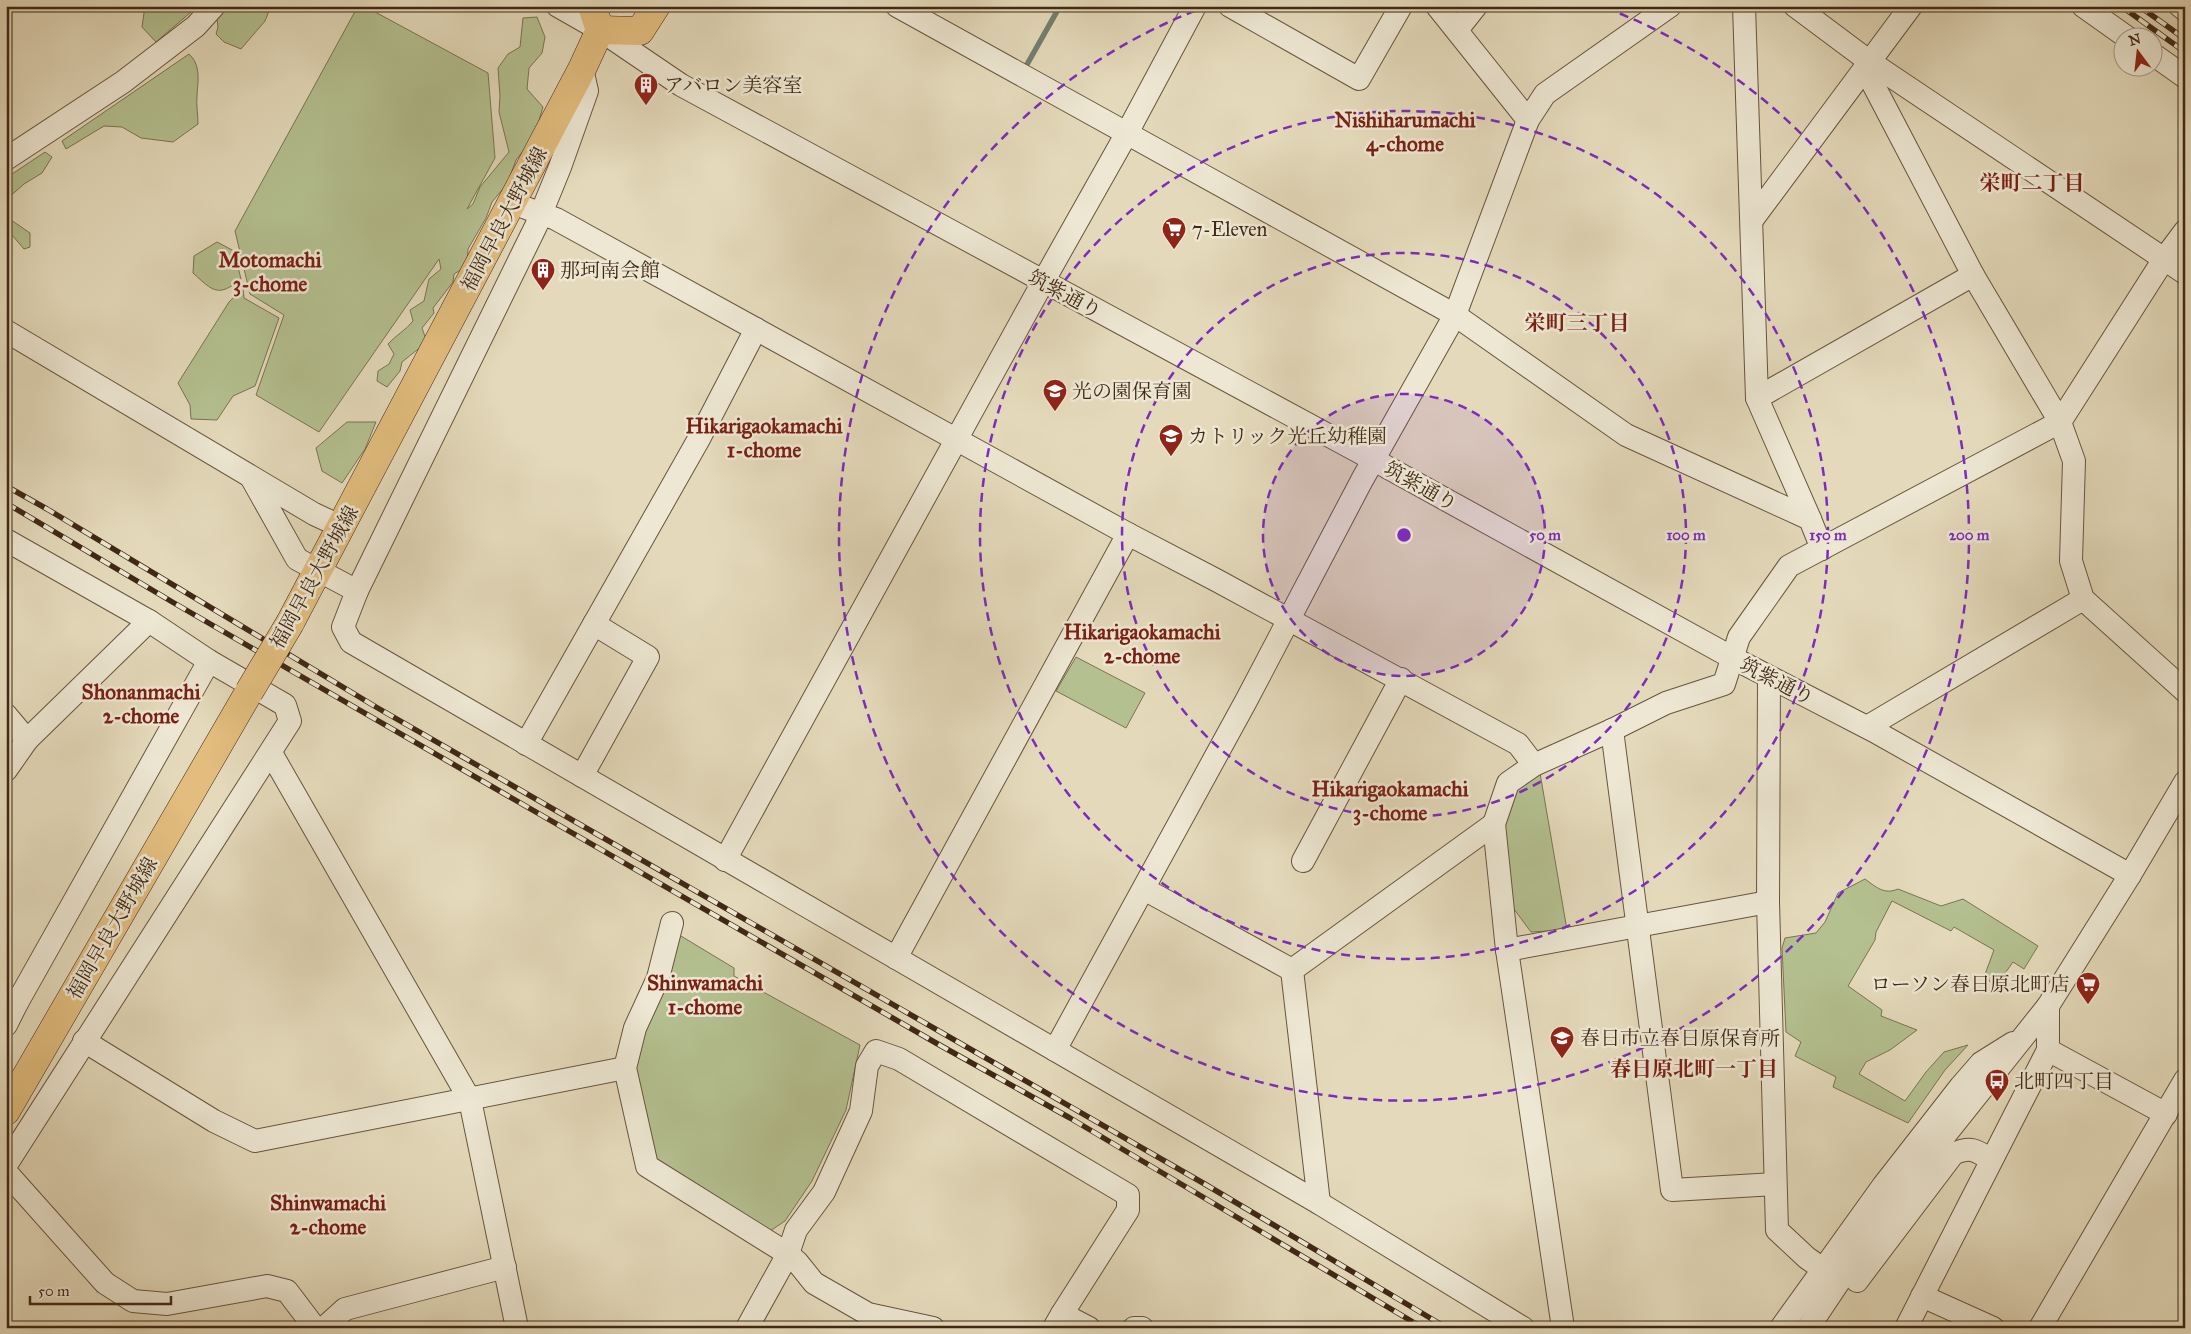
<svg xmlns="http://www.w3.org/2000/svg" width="2191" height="1334" viewBox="0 0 2191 1334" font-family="'IM FELL Great Primer','Noto Serif JP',serif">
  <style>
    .green { fill: #b4c090; stroke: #7a7452 }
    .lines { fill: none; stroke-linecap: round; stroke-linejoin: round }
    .stream { stroke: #738071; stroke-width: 5.5 }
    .minor-casing { stroke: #69543e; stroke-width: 24 }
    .major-casing { stroke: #402815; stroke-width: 29 }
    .minor { stroke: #ede7d3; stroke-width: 22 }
    .major { stroke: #e2bd7e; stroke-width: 28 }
    .rail-casing { stroke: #402815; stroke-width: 5.5 }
    .rail { stroke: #ede7d3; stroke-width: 4; stroke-dasharray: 11; stroke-linecap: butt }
    .major-bridge-casing { stroke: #402815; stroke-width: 29; stroke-linecap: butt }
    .major-bridge { stroke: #e2bd7e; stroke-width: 28 }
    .ring { fill: none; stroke: #7b2cbf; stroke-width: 2.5; stroke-dasharray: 9 6 }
    .labels { text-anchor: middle; stroke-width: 5; stroke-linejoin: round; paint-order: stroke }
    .poi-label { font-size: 20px; fill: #402815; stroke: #ede7d3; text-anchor: start }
    .street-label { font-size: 20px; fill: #402815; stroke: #ede7d3 }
    .neighbourhood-label { font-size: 21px; font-weight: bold; fill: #7a1f14; stroke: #ede7d3 }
    .centre { fill: #7b2cbf; stroke: #ede7d3; stroke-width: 2.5 }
    .ring-label { font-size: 15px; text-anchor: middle; font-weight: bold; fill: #7b2cbf; stroke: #ede7d3; stroke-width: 5; stroke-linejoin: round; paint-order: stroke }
  </style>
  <rect width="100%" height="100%" fill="#e4dabb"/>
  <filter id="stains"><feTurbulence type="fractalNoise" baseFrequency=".004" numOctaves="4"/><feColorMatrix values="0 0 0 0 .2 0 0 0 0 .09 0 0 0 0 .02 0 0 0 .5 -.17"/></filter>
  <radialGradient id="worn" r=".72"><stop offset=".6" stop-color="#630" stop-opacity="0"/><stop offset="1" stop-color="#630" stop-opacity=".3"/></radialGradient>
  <g class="green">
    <polygon points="145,6 198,6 156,42 142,27"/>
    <polygon points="218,6 271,6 265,21 241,49 224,42 216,34 218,27 216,10"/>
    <path d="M358,6h6l124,67 7,85 -28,51 6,-5 7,-17 29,-35 -10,-40 1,-16 -2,-28 10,-14 12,-7 3,-29 14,-1 8,20 -3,16 -13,15 -2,21 16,18 -9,30 -18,23 -9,24 -15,18 -6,16 -18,31 -1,17 -13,8 -1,8 -20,26 1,5 -12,15 5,14 -25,20 -2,9 -13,16 -10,-6 1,-10 11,-7 5,-10 -6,-10c8,-9 18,-14 25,-23l-3,-11 14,-9 5,-22 12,-10 -2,-10 -120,173 -63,-37 28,-80 -34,-21 -15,-63z"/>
    <path d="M189,54c12,11 9,26 8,41 -1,10 1,19 1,29l-25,18 -32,-4 -19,-11 -18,-1 -38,23 -4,-8z"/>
    <polygon points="45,152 52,157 42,173 24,184 7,199 11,220 30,233 30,247 24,249 6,228 6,178"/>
    <path d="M217,242l17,9 7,28c-23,19 -28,12 -48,-6l1,-17z"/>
    <polygon points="243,288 244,298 279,318 255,386 233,396 217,420 191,419 190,405 178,383 229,302"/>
    <polygon points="347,422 376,422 365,449 342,483 322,471 316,448"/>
    <polygon points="1076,657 1145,693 1126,728 1056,691"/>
    <polygon points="1540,773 1567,930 1531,932 1508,901 1498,824 1512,790"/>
    <path d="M1865,879c11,8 19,16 33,10l43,17 22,-7 75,47 -14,23 -11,-7 -17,24 -12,-9 10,-27 -40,-23 -3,4 -59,-30 -16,31 -1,8 -27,46 34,24 -1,6 36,14 -27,20 -24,12 -7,12 46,27 21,-29 18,-20 24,-7 -23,25 -37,53 -75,-36 3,-10 -41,-21 6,-14 -15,-10 -4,-84 3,-10 31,-5 9,-11 13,-29z"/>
    <polygon points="676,933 734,968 734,976 860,1045 846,1110 812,1181 785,1221 770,1231 654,1162 632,1079 637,1038"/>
  </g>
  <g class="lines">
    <polyline class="stream" points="1025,68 1060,6"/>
    <defs>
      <g id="minor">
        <polyline points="558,6 600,30 681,85 1374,460 1731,657 1874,731 2130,875"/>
        <polyline points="897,6 1455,315 1626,435 1810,519 1822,549"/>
        <polyline points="1230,6 1359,79 1401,6"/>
        <polyline points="1437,6 1528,120"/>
        <polyline points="1744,6 1757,398 1810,519"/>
        <polyline points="1795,6 1870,62 2185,273"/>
        <polyline points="2083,6 2128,38"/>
        <polyline points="2180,6 2185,10"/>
        <polyline points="1457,30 1476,6"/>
        <polyline points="2154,55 2185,77"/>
        <polyline points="1870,62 1872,82 1973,275 2060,422 2074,461 2071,561 2083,599 2185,691"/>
        <polyline points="582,69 587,91 560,167 536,226 357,591 343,627 351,642 1319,1203 1523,1328"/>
        <polyline points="6,159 123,82 196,26 214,6"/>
        <polyline points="526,208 556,219 1128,534 1216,580 1518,744 1534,765"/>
        <polyline points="1752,220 1911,6"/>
        <polyline points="6,331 314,514 342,527"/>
        <polyline points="1757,398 1973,275"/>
        <polyline points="251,477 297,559 357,591"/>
        <polyline points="6,540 149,621 209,661 285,705 290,721 6,1165"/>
        <polyline points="1769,677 1768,902 1777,1230 1807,1258 1823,1269"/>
        <polyline points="6,715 27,740"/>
        <polyline points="1867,727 2083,599"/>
        <polyline points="1612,730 1672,1190 1775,1184"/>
        <polyline points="526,744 700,437 756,329"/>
        <polyline points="271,753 470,1100 517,1328"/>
        <polyline points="6,770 27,740 149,621"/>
        <polyline points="582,776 648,657 594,624"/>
        <polyline points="725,860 1043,282 1127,133 1195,6"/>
        <polyline points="1303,861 1401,679"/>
        <polyline points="1144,889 1292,970"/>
        <polyline points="672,923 658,978 635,1028 625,1068 647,1166 788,1254 798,1263 814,1283 868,1314 933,1328"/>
        <polyline points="1507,950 1768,902"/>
        <polyline points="896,958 1128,534"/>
        <polyline points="6,997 17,1003 209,661"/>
        <polyline points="6,1025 17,1003"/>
        <polyline points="84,1041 214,1121 255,1141 625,1068"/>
        <polyline points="1055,1050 1246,701 1362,480 1455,315 1528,120 1545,94 1670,6"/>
        <polyline points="2048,1050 2166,1114"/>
        <polyline points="6,1172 105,1283 133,1301 167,1304 267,1286 287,1291 315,1328"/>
        <polyline points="1319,1203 1292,970 1494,824"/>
        <path d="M1857,1281l96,-127c18,-8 23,-4 38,6"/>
        <polyline points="1922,1296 1993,1328"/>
        <polyline points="1055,1326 1062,1314 1089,1328"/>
        <polyline points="324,1328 345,1309 505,1267"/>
        <polyline points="747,1328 788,1254 796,1230 824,1192 861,1111 867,1066 876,1051 899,1059 1128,1195 1128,1210 1062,1314"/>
        <polyline points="1134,1328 1142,1328"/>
        <polyline points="1563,1328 1507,950 1494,824 1508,783 1534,765 1612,730 1666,703 1724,684 1739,637 1789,566 2060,422 2164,259 2185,231"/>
        <polyline points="1781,1328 1883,1186 1961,1086 1981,1063 2013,1043"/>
        <polyline points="1808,1328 1895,1198 2048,1006 2130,875 2185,782"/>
        <polyline points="1906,1328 2048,1050 2048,1006"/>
        <polyline points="2040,1328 2185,1080"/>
      </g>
      <g id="major">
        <polyline points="600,30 640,31 656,6"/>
        <polyline points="290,623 582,69 600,30 592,6"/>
        <polyline points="6,1111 249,692"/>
      </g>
    </defs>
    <use href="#minor" class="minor-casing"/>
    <use href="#major" class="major-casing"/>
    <use href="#minor" class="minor"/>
    <use href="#major" class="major"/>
    <defs>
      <g id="rail">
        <polyline points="2121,6 2185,52"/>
        <polyline points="2139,6 2185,39"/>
        <polyline points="6,486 47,509 376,707 1203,1183 1447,1328"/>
        <polyline points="6,503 174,603 936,1043 1070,1118 1423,1328"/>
      </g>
    </defs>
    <use href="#rail" class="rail-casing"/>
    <use href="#rail" class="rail"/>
    <defs>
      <polyline id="major-bridge" points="249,692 290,623"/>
    </defs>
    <use href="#major-bridge" class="major-bridge-casing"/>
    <use href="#major-bridge" class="major-bridge"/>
  </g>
  <circle cx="1404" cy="535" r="141" fill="#7b2cbf" fill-opacity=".12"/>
  <g class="ring">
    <circle cx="1404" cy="535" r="141"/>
    <circle cx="1404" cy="535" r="282"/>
    <circle cx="1404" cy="535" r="424"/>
    <path d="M1606 8A565 565 0 1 1 1202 8"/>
  </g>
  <defs>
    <symbol id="building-pin" viewBox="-11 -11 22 30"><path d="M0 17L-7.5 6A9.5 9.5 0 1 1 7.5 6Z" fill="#8f2418" stroke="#ede7d3"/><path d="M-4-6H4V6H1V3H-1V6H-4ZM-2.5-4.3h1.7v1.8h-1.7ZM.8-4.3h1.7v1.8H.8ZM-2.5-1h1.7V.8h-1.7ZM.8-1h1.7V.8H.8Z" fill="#fff"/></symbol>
    <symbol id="supermarket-pin" viewBox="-11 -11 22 30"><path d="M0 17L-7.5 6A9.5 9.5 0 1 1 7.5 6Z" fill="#8f2418" stroke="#ede7d3"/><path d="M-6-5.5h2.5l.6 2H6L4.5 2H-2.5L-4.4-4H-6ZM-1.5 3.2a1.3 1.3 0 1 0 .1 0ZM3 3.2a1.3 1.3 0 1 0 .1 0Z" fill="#fff"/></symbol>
    <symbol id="school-pin" viewBox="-11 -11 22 30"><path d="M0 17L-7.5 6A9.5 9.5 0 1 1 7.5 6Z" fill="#8f2418" stroke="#ede7d3"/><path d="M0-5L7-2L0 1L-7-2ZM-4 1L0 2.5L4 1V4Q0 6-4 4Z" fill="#fff"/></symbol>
    <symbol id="bus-pin" viewBox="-11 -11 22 30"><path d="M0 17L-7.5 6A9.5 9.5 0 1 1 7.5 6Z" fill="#8f2418" stroke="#ede7d3"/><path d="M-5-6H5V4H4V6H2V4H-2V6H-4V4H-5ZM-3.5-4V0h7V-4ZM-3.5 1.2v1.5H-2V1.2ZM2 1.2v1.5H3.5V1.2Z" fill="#fff"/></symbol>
  </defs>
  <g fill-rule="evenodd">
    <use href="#building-pin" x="632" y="71" width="28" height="38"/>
    <use href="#supermarket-pin" x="1160" y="215" width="28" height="38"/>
    <use href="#building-pin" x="529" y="256" width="28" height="38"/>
    <use href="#school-pin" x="1041" y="377" width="28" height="38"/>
    <use href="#school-pin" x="1157" y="422" width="28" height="38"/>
    <use href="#supermarket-pin" x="2074" y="970" width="28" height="38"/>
    <use href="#school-pin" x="1548" y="1024" width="28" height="38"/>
    <use href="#bus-pin" x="1983" y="1067" width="28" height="38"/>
  </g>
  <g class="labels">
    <g class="poi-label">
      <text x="664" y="92">アバロン美容室</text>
      <text x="1192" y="236">7-Eleven</text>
      <text x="560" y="277">那珂南会館</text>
      <text x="1072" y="398">光の園保育園</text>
      <text x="1188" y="443">カトリック光丘幼稚園</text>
      <text x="2070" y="991" text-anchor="end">ローソン春日原北町店</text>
      <text x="1580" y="1045">春日市立春日原保育所</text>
      <text x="2014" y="1088">北町四丁目</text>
    </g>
    <g class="street-label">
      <text transform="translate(504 219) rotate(-62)" y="7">福岡早良大野城線</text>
      <text transform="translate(1065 294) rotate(28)" y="7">筑紫通り</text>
      <text transform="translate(1421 486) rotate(29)" y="7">筑紫通り</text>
      <text transform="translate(314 577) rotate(-61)" y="7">福岡早良大野城線</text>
      <text transform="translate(1777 681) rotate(27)" y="7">筑紫通り</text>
      <text transform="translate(112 928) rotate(-60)" y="7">福岡早良大野城線</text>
    </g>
    <g class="neighbourhood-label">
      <text x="1405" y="127">Nishiharumachi<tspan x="1405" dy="24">4-chome</tspan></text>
      <text x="2032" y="190">栄町二丁目</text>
      <text x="270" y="267">Motomachi<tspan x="270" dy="24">3-chome</tspan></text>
      <text x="1577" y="330">栄町三丁目</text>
      <text x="764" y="433">Hikarigaokamachi<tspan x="764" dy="24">1-chome</tspan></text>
      <text x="1142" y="639">Hikarigaokamachi<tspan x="1142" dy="24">2-chome</tspan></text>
      <text x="141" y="699">Shonanmachi<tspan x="141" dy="24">2-chome</tspan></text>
      <text x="1390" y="796">Hikarigaokamachi<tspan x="1390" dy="24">3-chome</tspan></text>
      <text x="705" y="990">Shinwamachi<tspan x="705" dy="24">1-chome</tspan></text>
      <text x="1694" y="1076">春日原北町一丁目</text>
      <text x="328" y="1210">Shinwamachi<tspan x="328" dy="24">2-chome</tspan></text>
    </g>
  </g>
  <circle cx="1404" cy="535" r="8" class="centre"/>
  <g class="ring-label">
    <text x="1545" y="540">50 m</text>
    <text x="1686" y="540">100 m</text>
    <text x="1828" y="540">150 m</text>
    <text x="1969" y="540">200 m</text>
  </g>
  <rect width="2191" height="1334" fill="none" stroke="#e4dabb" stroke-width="25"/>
  <rect x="8" y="8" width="2176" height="1319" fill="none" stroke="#402815" stroke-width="2.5"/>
  <rect x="12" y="12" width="2166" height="1309" fill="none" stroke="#402815"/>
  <g transform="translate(2138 52) rotate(345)"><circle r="24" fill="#ede7d3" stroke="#a89b87"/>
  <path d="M0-4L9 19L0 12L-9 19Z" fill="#8f2418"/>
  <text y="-8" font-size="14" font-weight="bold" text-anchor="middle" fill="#402815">N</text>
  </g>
  <path d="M30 1296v8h141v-8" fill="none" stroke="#402815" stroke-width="2.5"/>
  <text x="38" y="1296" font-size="15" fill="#402815" stroke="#ede7d3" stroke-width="4" paint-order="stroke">50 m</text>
  <rect width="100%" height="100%" filter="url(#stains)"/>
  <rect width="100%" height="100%" fill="url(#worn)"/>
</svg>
